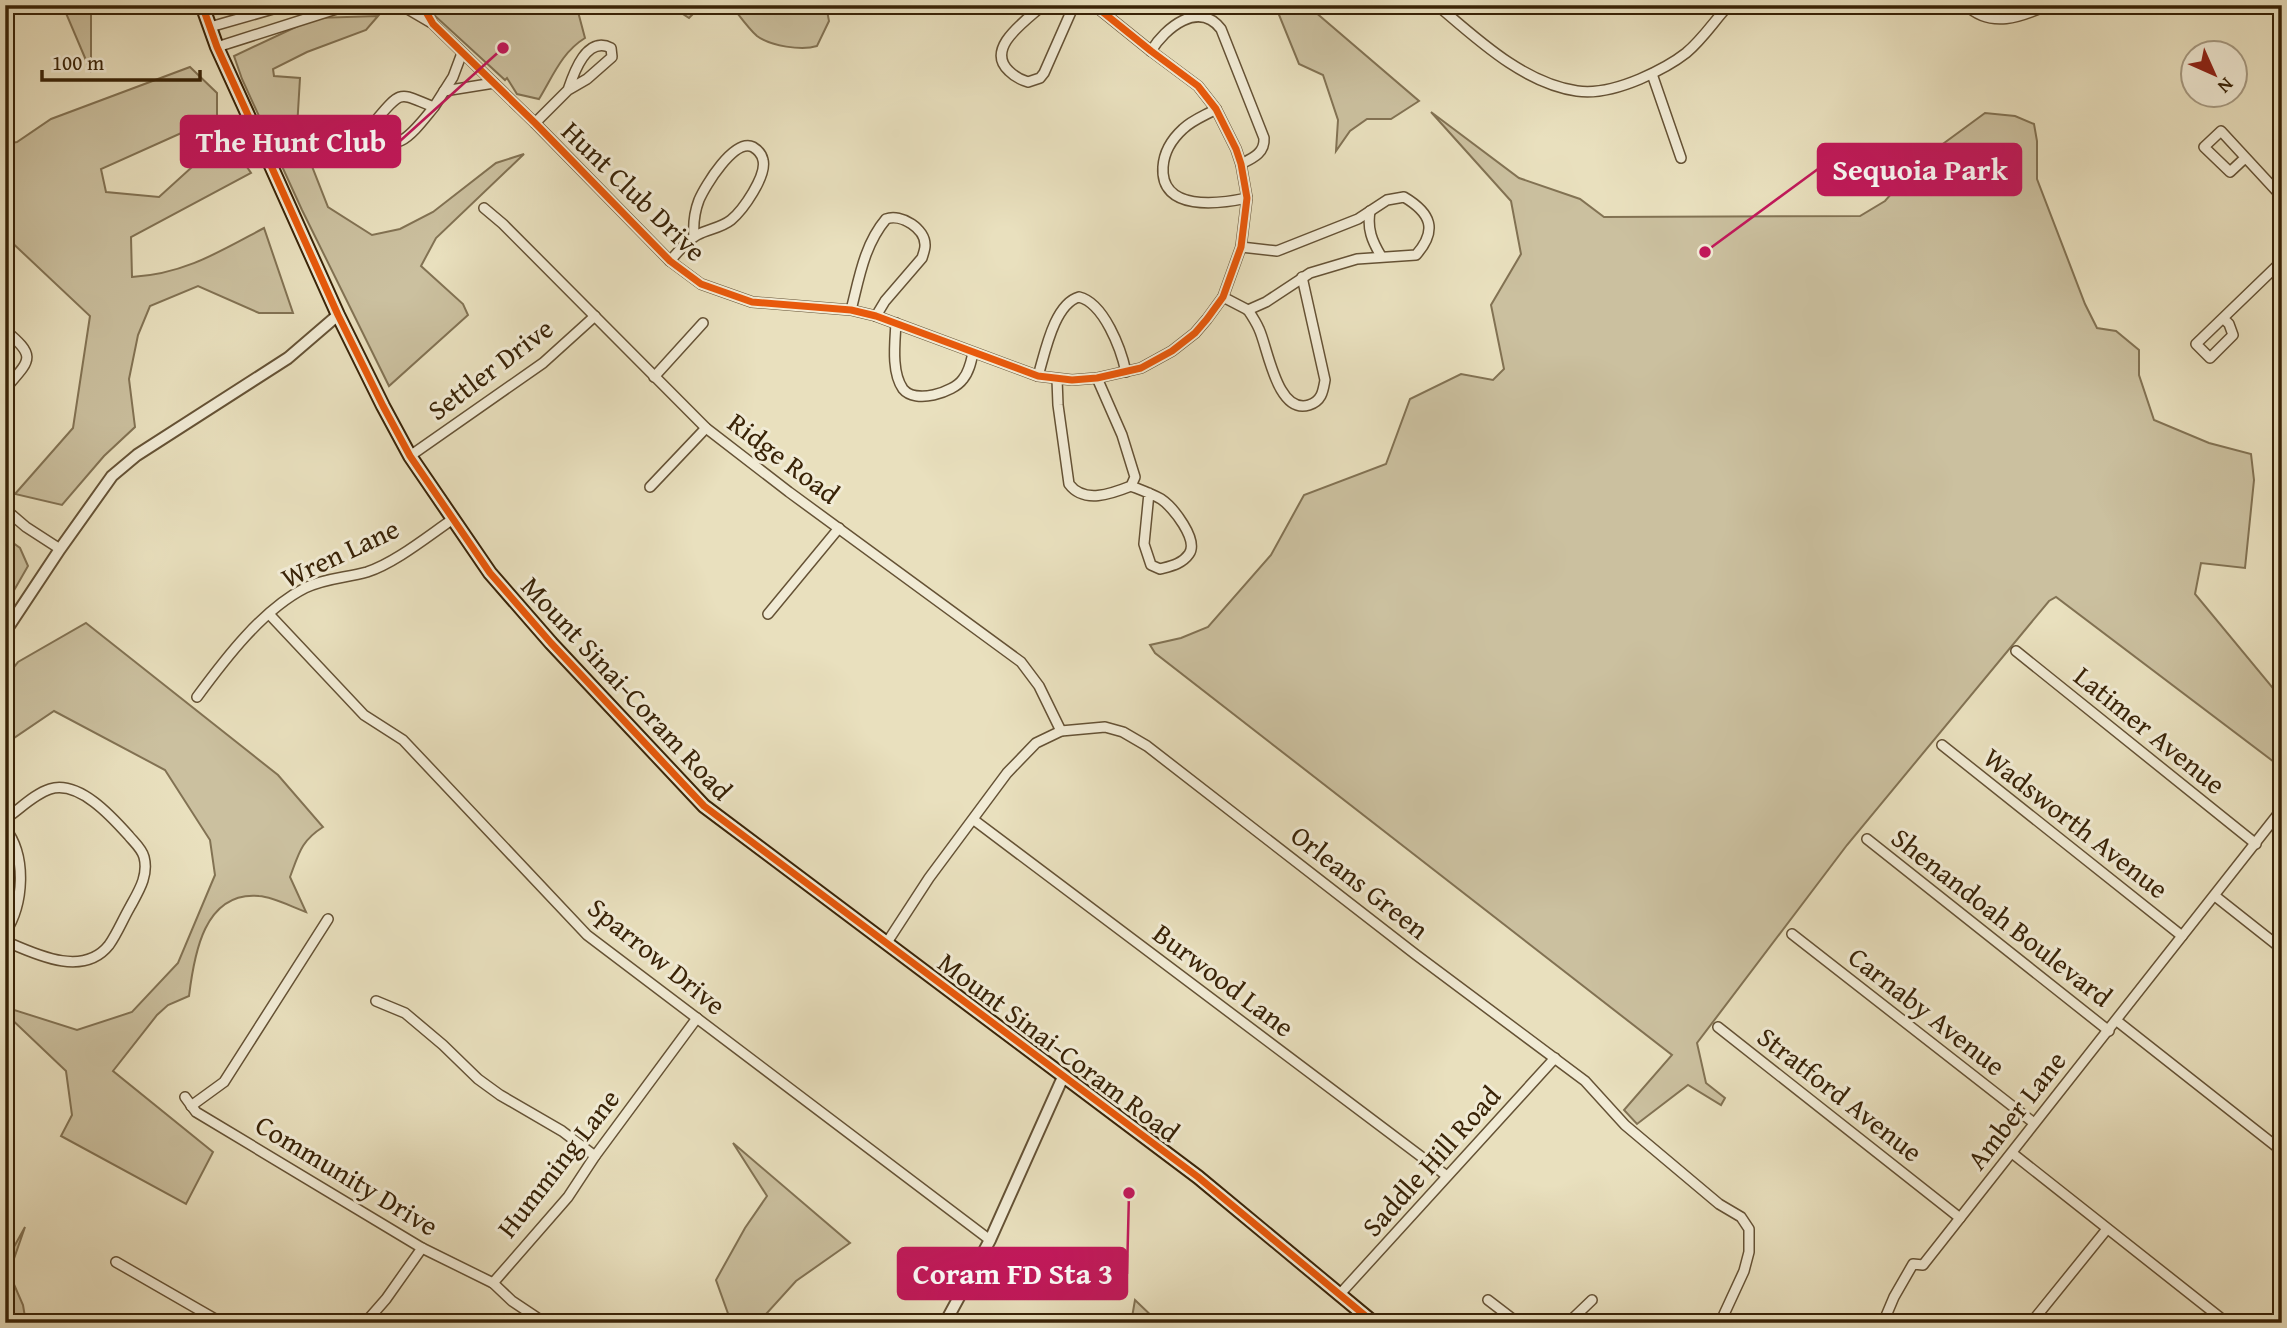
<svg xmlns="http://www.w3.org/2000/svg" width="2287" height="1328" viewBox="0 0 2287 1328" font-family="'Gentium Book Plus',serif">
  <style>
    .green { fill: #cbc09f; stroke: #827253; stroke-width: 2 }
    .lines { fill: none; stroke-linecap: round; stroke-linejoin: round }
    .minor-casing { stroke: #655235; stroke-width: 12 }
    .tertiary-casing { stroke: #655235; stroke-width: 14 }
    .secondary-casing { stroke: #392307; stroke-width: 16 }
    .minor { stroke: #f1ebd5; stroke-width: 9 }
    .tertiary { stroke: #f1ebd5; stroke-width: 10 }
    .secondary { stroke: #f1ebd5; stroke-width: 12 }
    .cycleway-casing { stroke: #f1ebd5; stroke-width: 11 }
    .cycleway { stroke: #e8590c; stroke-width: 7 }
    .labels { text-anchor: middle; stroke-width: 6; stroke-linejoin: round; paint-order: stroke }
    .street-label { font-size: 28px; fill: #392307; stroke: #f1ebd5 }
    .leader { fill: none; stroke: #c2185b; stroke-width: 2.5 }
    .callout-dot { fill: #c2185b; stroke: #f1ebd5; stroke-width: 2.5 }
    .callout { fill: #c2185b; stroke: #c2185b; stroke-width: 2.5 }
    .callout-label { font-size: 30px; text-anchor: middle; font-weight: bold; fill: #fff }
  </style>
  <rect width="100%" height="100%" fill="#e9e0be"/>
  <filter id="stains"><feTurbulence type="fractalNoise" baseFrequency=".00286" numOctaves="4"/><feColorMatrix values="0 0 0 0 .2 0 0 0 0 .09 0 0 0 0 .02 0 0 0 .5 -.17"/></filter>
  <radialGradient id="worn" r=".72"><stop offset=".6" stop-color="#630" stop-opacity="0"/><stop offset="1" stop-color="#630" stop-opacity=".3"/></radialGradient>
  <g class="green">
    <polygon points="5,5 91,5 91,72 63,6 8,12"/>
    <path d="M429,5h150l-2,3 8,30c-23,14 -32,38 -46,61l-22,-5 -10,-16 -2,2 -71,-65z"/>
    <polygon points="669,5 702,5 689,18"/>
    <path d="M731,5h95l3,16 -12,25c-15,5 -47,0 -60,-10 -9,-8 -18,-21 -26,-31z"/>
    <polygon points="1275,5 1307,5 1419,101 1391,119 1367,119 1350,131 1336,151 1338,120 1323,75 1299,64"/>
    <polygon points="378,16 366,30 307,52 273,69 274,76 300,78 297,128 328,207 372,235 400,229 433,212 496,163 524,154 436,238 421,266 463,304 468,315 389,386 302,210 242,79 234,56 315,18"/>
    <path d="M190,67l27,26v24l-116,52 5,23 53,5 33,-30 36,-28 23,34 -120,64 1,40c52,-3 87,-25 132,-49l29,85h-34l-61,-27 -48,20 -12,29 -9,44 6,48 -31,29 -42,49 -47,-11 58,-66 17,-112 -85,-80v-92l12,-2 34,-23z"/>
    <polygon points="1431,112 1519,178 1580,199 1604,217 1860,216 1885,201 1921,160 1985,113 2015,116 2034,124 2037,141 2037,179 2085,304 2097,328 2116,331 2139,350 2139,375 2154,420 2209,443 2251,454 2254,480 2245,568 2201,563 2195,594 2282,699 2282,768 2056,597 2049,601 1847,845 1697,1043 1706,1083 1725,1098 1721,1105 1688,1085 1637,1124 1624,1110 1672,1055 1155,653 1150,645 1181,638 1208,627 1271,555 1304,495 1386,464 1410,399 1461,374 1493,380 1504,369 1491,305 1521,254 1511,201"/>
    <polygon points="5,537 20,548 28,566 5,606"/>
    <path d="M86,623l192,152 45,52c-22,14 -24,26 -33,50l16,35c-14,-5 -32,-15 -47,-16 -55,-5 -65,59 -70,100l-21,9 -11,10 -44,56 100,81 -27,52 -125,-68 11,-21 -6,-44 -61,-58v-6l72,23 55,-18 46,-49 37,-88 -5,-35 -45,-70 -111,-59 -49,33v-66l13,-16z"/>
    <polygon points="733,1143 850,1243 796,1281 758,1323 730,1319 716,1280 745,1228 767,1196"/>
    <polygon points="25,1227 9,1273 23,1305 26,1323 5,1323 5,1263"/>
    <polygon points="1135,1300 1159,1323 1131,1323"/>
  </g>
  <g class="lines">
    <defs>
      <g id="minor">
        <polyline points="401,5 430,22"/>
        <polyline points="422,5 433,24 535,123 670,261 701,284 752,302 851,310 876,316 1038,376 1072,380 1097,378 1141,368 1172,351 1195,333 1207,319 1223,297 1241,247 1247,198 1241,164 1236,149 1216,109 1198,86 1151,51 1094,5"/>
        <path d="M1043,5c-16,15 -59,43 -34,66 5,5 12,9 19,11l12,-4 4,-5 30,-68"/>
        <path d="M1437,5c40,34 86,78 140,86 20,3 44,-4 63,-12 16,-7 32,-15 46,-26 17,-14 28,-32 43,-48"/>
        <path d="M1966,5c25,24 55,12 82,0"/>
        <polyline points="210,27 287,5"/>
        <polyline points="217,47 349,5"/>
        <path d="M1151,51c14,-23 48,-51 70,-22l43,109c1,15 -11,20 -23,26"/>
        <polyline points="1652,74 1681,158"/>
        <polyline points="444,91 494,83"/>
        <path d="M434,107c-16,19 -45,62 -57,12 26,-31 23,-25 57,-12l19,-30 9,-24"/>
        <path d="M1216,109c-10,6 -24,11 -33,20 -11,10 -19,23 -20,38 -3,45 56,37 84,31"/>
        <path d="M535,123l33,-33 19,-11 25,-22 -1,-9c-24,-13 -37,24 -43,42"/>
        <polyline points="2245,158 2230,172 2204,147 2221,131 2282,197"/>
        <polyline points="484,208 503,224 706,428 789,492 1021,662 1039,686 1061,731"/>
        <path d="M1370,211c-3,18 2,30 11,45"/>
        <path d="M1241,247l36,4 81,-32 29,-19 17,-3c27,16 34,33 12,58l-59,4 -47,14 -44,29 -18,8"/>
        <path d="M670,261c8,-9 16,-20 27,-26 11,-6 24,-7 34,-15 12,-10 36,-44 32,-60 -1,-5 -5,-10 -10,-13 -19,-9 -48,39 -54,53 -5,13 -6,24 -5,37"/>
        <polyline points="1223,297 1248,310"/>
        <path d="M851,310c8,-31 13,-65 35,-91 15,-6 40,10 39,27 0,3 -2,9 -3,12l-37,43 -9,15"/>
        <path d="M1248,310c4,6 8,12 11,19 9,19 18,86 50,76 13,-4 14,-14 16,-25l-23,-103"/>
        <polyline points="2223,318 2229,324 2233,335 2210,358 2196,344 2282,261"/>
        <path d="M896,323c-1,19 -5,49 7,66 12,15 50,4 60,-10 6,-7 8,-17 10,-26"/>
        <path d="M5,330c32,27 26,29 0,59"/>
        <path d="M1038,376c7,-23 16,-72 41,-79 25,6 42,52 47,75"/>
        <polyline points="654,377 703,323"/>
        <path d="M1057,379l1,26 11,79c15,20 42,10 62,2l4,-9 -13,-42 -25,-57"/>
        <polyline points="410,456 543,363 595,316"/>
        <path d="M1131,486c10,4 21,8 30,13 12,8 38,41 28,55 -7,10 -18,12 -29,15l-9,-4 -7,-21 5,-51"/>
        <polyline points="650,487 706,428"/>
        <polyline points="5,509 26,527 60,549"/>
        <polyline points="269,614 364,715 403,740 587,935 990,1240"/>
        <polyline points="768,614 839,528"/>
        <polyline points="2016,651 2256,844"/>
        <path d="M197,697c28,-38 65,-87 108,-109 20,-10 41,-10 62,-16 28,-9 61,-36 86,-53"/>
        <polyline points="1942,745 2182,936"/>
        <path d="M5,819c14,-9 29,-25 45,-30 29,-9 62,28 79,47 5,6 13,13 15,21 5,19 -6,35 -14,50 -7,12 -13,27 -21,38 -26,33 -74,9 -104,-4"/>
        <polyline points="974,820 1447,1176"/>
        <path d="M5,828c22,28 19,76 0,105"/>
        <polyline points="1867,839 2109,1031"/>
        <polyline points="2215,896 2282,949"/>
        <polyline points="1792,934 2034,1123"/>
        <polyline points="886,944 929,878 1007,773 1036,743 1061,731 1105,727 1123,732 1147,746 1415,954 1585,1081 1625,1125 1719,1204 1741,1217 1749,1229 1749,1252 1744,1271 1720,1323"/>
        <polyline points="376,1001 405,1013 443,1045 478,1079 500,1095 562,1131 595,1156"/>
        <polyline points="2117,1021 2282,1151"/>
        <polyline points="1718,1027 1960,1218"/>
        <polyline points="185,1097 196,1112 422,1248 493,1283 512,1301 545,1323"/>
        <polyline points="191,1106 224,1082 328,919"/>
        <polyline points="2012,1153 2227,1323"/>
        <polyline points="116,1262 222,1323"/>
        <polyline points="493,1283 568,1197 595,1156 697,1018"/>
        <polyline points="1340,1294 1555,1058"/>
        <polyline points="1488,1300 1518,1323"/>
        <polyline points="365,1323 386,1299 422,1248"/>
        <polyline points="1568,1323 1592,1300"/>
        <polyline points="1883,1323 1894,1297 1913,1264 1923,1265 2282,809"/>
        <polyline points="2031,1323 2107,1229"/>
      </g>
      <g id="tertiary">
        <polyline points="5,632 60,549 112,476 137,455 288,358 338,315"/>
        <polyline points="945,1323 990,1240 1063,1077"/>
      </g>
      <polyline id="secondary" points="202,5 217,47 263,148 338,315 383,406 410,456 490,573 551,643 704,806 1198,1177 1374,1323"/>
    </defs>
    <use href="#minor" class="minor-casing"/>
    <use href="#tertiary" class="tertiary-casing"/>
    <use href="#secondary" class="secondary-casing"/>
    <use href="#minor" class="minor"/>
    <use href="#tertiary" class="tertiary"/>
    <use href="#secondary" class="secondary"/>
    <defs>
      <g id="cycleway">
        <polyline points="202,5 217,47 263,148 338,315 383,406 410,456 490,573 551,643 704,806 1198,1177 1374,1323"/>
        <polyline points="422,5 433,24 535,123 670,261 701,284 752,302 851,310 876,316 1038,376 1072,380 1097,378 1141,368 1172,351 1195,333 1207,319 1223,297 1241,247 1247,198 1241,164 1236,149 1216,109 1198,86 1151,51 1094,5"/>
      </g>
    </defs>
    <use href="#cycleway" class="cycleway-casing"/>
    <use href="#cycleway" class="cycleway"/>
  </g>
  <g class="labels">
    <g class="street-label">
      <text transform="translate(634 191) rotate(44)" y="10">Hunt Club Drive</text>
      <text transform="translate(490 369) rotate(-37)" y="10">Settler Drive</text>
      <text transform="translate(784 458) rotate(37)" y="10">Ridge Road</text>
      <text transform="translate(340 553) rotate(-25)" y="10">Wren Lane</text>
      <text transform="translate(627 688) rotate(47)" y="10">Mount Sinai-Coram Road</text>
      <text transform="translate(2150 730) rotate(39)" y="10">Latimer Avenue</text>
      <text transform="translate(2076 823) rotate(38)" y="10">Wadsworth Avenue</text>
      <text transform="translate(1360 882) rotate(38)" y="10">Orleans Green</text>
      <text transform="translate(2002 917) rotate(38)" y="10">Shenandoah Boulevard</text>
      <text transform="translate(657 956) rotate(39)" y="10">Sparrow Drive</text>
      <text transform="translate(1224 980) rotate(37)" y="10">Burwood Lane</text>
      <text transform="translate(1927 1011) rotate(38)" y="10">Carnaby Avenue</text>
      <text transform="translate(1059 1047) rotate(37)" y="10">Mount Sinai-Coram Road</text>
      <text transform="translate(1840 1094) rotate(38)" y="10">Stratford Avenue</text>
      <text transform="translate(2016 1110) rotate(-52)" y="10">Amber Lane</text>
      <text transform="translate(1431 1161) rotate(-48)" y="10">Saddle Hill Road</text>
      <text transform="translate(558 1163) rotate(-52)" y="10">Humming Lane</text>
      <text transform="translate(347 1175) rotate(31)" y="10">Community Drive</text>
    </g>
  </g>
  <path class="leader" d="M503 48L400 141M1705 252L1818 169M1129 1193L1127 1274"/>
  <g class="callout-dot">
    <circle cx="503" cy="48" r="7"/>
    <circle cx="1705" cy="252" r="7"/>
    <circle cx="1129" cy="1193" r="7"/>
  </g>
  <g class="callout">
    <rect x="181" y="116" width="219" height="51" rx="7"/>
    <rect x="1818" y="144" width="203" height="51" rx="7"/>
    <rect x="898" y="1248" width="229" height="51" rx="7"/>
  </g>
  <g class="callout-label">
    <text x="291" y="152">The Hunt Club</text>
    <text x="1920" y="180">Sequoia Park</text>
    <text x="1013" y="1284">Coram FD Sta 3</text>
  </g>
  <rect width="2287" height="1328" fill="none" stroke="#e9e0be" stroke-width="28"/>
  <rect x="7" y="7" width="2273" height="1314" fill="none" stroke="#392307" stroke-width="3.5"/>
  <rect x="14" y="14" width="2259" height="1300" fill="none" stroke="#392307" stroke-width="2"/>
  <g transform="translate(2214 74) rotate(135)"><circle r="33" fill="#f1ebd5" stroke="#a79b83" stroke-width="2"/>
  <path d="M0-5L12 26L0 18L-12 26Z" fill="#8f2418"/>
  <text y="-10" font-size="19" font-weight="bold" text-anchor="middle" fill="#392307">N</text>
  </g>
  <path d="M42 70v10h158v-10" fill="none" stroke="#392307" stroke-width="3.5"/>
  <text x="52" y="70" font-size="21" fill="#392307" stroke="#f1ebd5" stroke-width="5" paint-order="stroke">100 m</text>
  <rect width="100%" height="100%" filter="url(#stains)"/>
  <rect width="100%" height="100%" fill="url(#worn)"/>
</svg>
